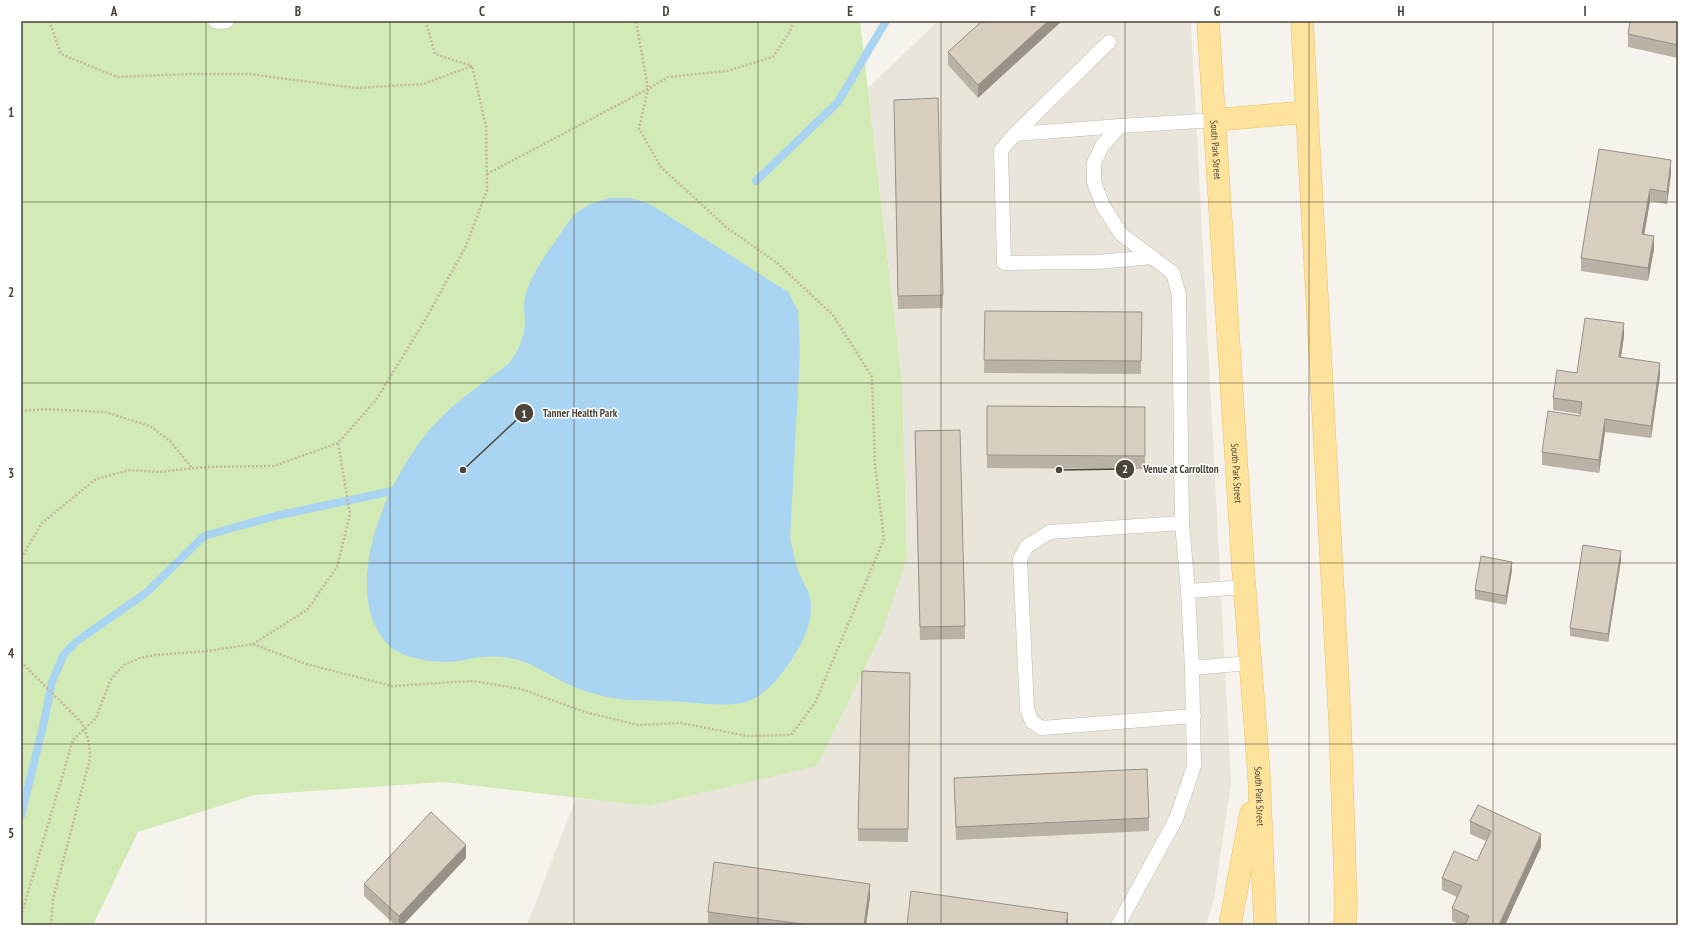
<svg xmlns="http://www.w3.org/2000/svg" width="1699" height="946" viewBox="0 0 1699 946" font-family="'PT Sans Narrow',sans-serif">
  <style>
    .residential { fill: #eae5da }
    .green { fill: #d2eab5 }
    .water { fill: #a9d4f2 }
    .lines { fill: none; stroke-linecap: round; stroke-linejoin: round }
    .stream { stroke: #a9d4f2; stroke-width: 8 }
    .service-casing { stroke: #c2bbae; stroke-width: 15 }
    .primary-casing { stroke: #e6c16a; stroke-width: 23 }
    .path { stroke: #c4b79f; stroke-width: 2.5; stroke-dasharray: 2 2; stroke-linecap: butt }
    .service { stroke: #fff; stroke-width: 14 }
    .primary { stroke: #ffe39c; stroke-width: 22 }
    .wall { fill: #bab2a6 }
    .shaded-wall { fill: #979187 }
    .building { fill: #d8cfc1; stroke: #979187 }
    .grid { fill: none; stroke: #4b4439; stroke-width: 1; stroke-opacity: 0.55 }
    .labels { text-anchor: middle; stroke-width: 3; stroke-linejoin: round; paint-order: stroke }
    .street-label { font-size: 10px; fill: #4b4439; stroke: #fff }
    .leader { fill: none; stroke: #4b4439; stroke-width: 1.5 }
    .callout-dot { fill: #4b4439; stroke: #fff; stroke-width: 1.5 }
    .mark-label { font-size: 12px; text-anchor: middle; font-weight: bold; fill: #fff }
    .callout-label { font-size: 11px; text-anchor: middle; font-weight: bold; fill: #4b4439; stroke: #fff; stroke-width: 3; stroke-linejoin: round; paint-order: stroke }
    .neatline { fill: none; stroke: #4b4439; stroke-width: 1.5 }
    .grid-label { font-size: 13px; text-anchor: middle; font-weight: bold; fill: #4b4439 }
  </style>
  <rect width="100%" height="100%" fill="#f6f3ec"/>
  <polygon class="residential" points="938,21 1191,21 1231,783 1214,899 1206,925 527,925 576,798 647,806 907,556 902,383 868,88"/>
  <polygon class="green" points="21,21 860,21 902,383 907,556 882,632 817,766 647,806 444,782 254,795 138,832 93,925 21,925"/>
  <path class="water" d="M610,198h21l19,6 138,88 10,19 2,41 -10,186c3,13 5,25 10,37 7,17 12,17 11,37 -1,26 -33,74 -56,86 -6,3 -15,6 -22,6 -20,2 -41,-2 -61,-3 -27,-1 -52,1 -77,-7 -14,-4 -29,-10 -41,-17 -12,-7 -22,-13 -36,-17 -22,-6 -38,-3 -60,1 -19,3 -43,-1 -60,-9 -10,-5 -17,-15 -22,-25 -29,-58 16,-155 56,-200 16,-18 35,-33 55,-47 7,-6 16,-11 22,-17 9,-10 16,-28 16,-41 0,-5 -1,-11 -1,-17 2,-25 21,-49 35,-69 5,-7 10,-16 16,-22 11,-9 23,-13 35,-16z"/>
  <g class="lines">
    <g class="stream">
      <polyline points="756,181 838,102 886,21"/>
      <polyline points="21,816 44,722 52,682 64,654 77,641 146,593 204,536 275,516 402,489"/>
    </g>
    <defs>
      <g id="service">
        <polyline points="215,21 220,22 227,21"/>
        <polyline points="1015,134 1109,42"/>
        <polyline points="1152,257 1098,262 1004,263 1001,150 1015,134 1120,126 1215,120"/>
        <polyline points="1182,523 1050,532 1027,546 1020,559 1027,709 1032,722 1042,728 1194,716"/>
        <polyline points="1188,591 1245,587"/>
        <polyline points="1192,668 1250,663"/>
        <polyline points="1118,925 1176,819 1194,766 1192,668 1188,591 1182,523 1179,295 1173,273 1121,234 1103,206 1094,182 1094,163 1102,146 1120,126"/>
      </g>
      <g id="primary">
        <path id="s1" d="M1208,21l35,546 16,208 6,150"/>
        <polyline points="1302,21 1340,722 1346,904 1345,925"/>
        <polyline points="1215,120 1307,112"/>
        <polyline points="1230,925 1251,813"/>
      </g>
    </defs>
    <use href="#service" class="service-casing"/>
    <use href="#primary" class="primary-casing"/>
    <g class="path">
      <polyline points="49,21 61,54 117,77 191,74 249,74 356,88 423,84 472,66"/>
      <polyline points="428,21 427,26 435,54 472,66"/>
      <polyline points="487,174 648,89 636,21"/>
      <polyline points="21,411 45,409 105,412 150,426 170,441 192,468"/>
      <polyline points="21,558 42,523 96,479 130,470 159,472 204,467 274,466 338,443 376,400 425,320 466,246 487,190 486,126 472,66"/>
      <polyline points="253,644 307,610 337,567 350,514 338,443"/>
      <path d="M21,662l60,60c7,12 9,24 9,37l-37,140 -2,26"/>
      <polyline points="21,916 73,740 96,718 110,681 116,673 124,665 140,658 155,655 207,651 253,644 306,664 392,686 473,681 521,689 585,712 638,725 681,723 747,736 791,735 815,703 884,539 875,466 872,377 833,315 777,263 726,227 660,166 639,128 648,89 668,77 727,71 773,57 790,31 793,21"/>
    </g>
    <use href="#service" class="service"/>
    <use href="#primary" class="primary"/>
  </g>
  <g class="wall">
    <polygon points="982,21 978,98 948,65 948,52"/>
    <polygon points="1678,21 1678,58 1628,47 1628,34"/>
    <polygon points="894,112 943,295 943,308 898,309"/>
    <polygon points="1599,149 1671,173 1667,204 1650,201 1644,235 1654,249 1648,281 1581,271 1581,258"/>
    <polygon points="985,311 1142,312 1141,374 984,373"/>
    <polygon points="1624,336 1621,357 1660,375 1651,438 1605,432 1599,473 1542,465 1542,452 1580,416 1580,414 1553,410 1553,398 1577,373"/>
    <polygon points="987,406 1145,407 1145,469 987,468"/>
    <polygon points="915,431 965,626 965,639 920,640"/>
    <polygon points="1621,560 1608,642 1570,636 1570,628"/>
    <polygon points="1512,570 1506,605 1475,599 1475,590"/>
    <polygon points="910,673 908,842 858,841 858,829"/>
    <polygon points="954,778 1149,818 1149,831 956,840"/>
    <polygon points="1470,821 1541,847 1505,925 1461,925 1452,921 1452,908 1457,897 1442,890 1442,878 1477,861 1486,841 1470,834"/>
    <polygon points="466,858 403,925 395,925 364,896 364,884"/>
    <polygon points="870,897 866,925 708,925 708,912"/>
  </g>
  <g class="shaded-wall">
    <polygon points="1048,21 1062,21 978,98 978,85"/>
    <polygon points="1671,160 1671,173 1667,204 1667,192"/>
    <polygon points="1650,189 1650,201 1642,247 1642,234"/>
    <polygon points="1654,236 1654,249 1648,281 1648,268"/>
    <polygon points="1624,323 1624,336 1619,370 1619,357"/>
    <polygon points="1660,363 1660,375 1651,438 1651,426"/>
    <polygon points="1605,419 1605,432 1599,473 1599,460"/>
    <polygon points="1621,551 1621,560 1608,642 1608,634"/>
    <polygon points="1512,562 1512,570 1506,605 1506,596"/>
    <polygon points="1541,834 1541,847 1505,925 1499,925"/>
    <polygon points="466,845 466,858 403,925 399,925 399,916"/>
    <polygon points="870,884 870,897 866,925 864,925"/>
    <polygon points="1068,913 1068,925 1066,925"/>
  </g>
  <g class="building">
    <polygon points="982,21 1048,21 978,85 948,52"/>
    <polygon points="1630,21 1678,21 1678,45 1628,34"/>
    <polygon points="938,98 943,295 898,296 894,100"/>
    <polygon points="1599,149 1671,160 1667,192 1650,189 1642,234 1654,236 1648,268 1581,258"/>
    <polygon points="985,311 1142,312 1141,361 984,360"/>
    <polygon points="1585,318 1624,323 1619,357 1660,363 1651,426 1605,419 1599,460 1542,452 1548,411 1580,416 1582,402 1553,398 1557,370 1577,373"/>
    <polygon points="987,406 1145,407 1145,456 987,455"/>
    <polygon points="960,430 965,626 920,627 915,431"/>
    <polygon points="1583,545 1621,551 1608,634 1570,628"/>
    <polygon points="1481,556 1512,562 1506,596 1475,590"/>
    <polygon points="862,671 910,673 908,829 858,829"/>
    <polygon points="1147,769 1149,818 956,827 954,778"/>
    <polygon points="1478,805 1541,834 1499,925 1465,925 1469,916 1452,908 1462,886 1442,878 1454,851 1477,861 1491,831 1470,821"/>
    <polygon points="431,812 466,845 399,916 364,884"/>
    <polygon points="714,862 870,884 864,925 812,925 708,912"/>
    <polygon points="911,891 1068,913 1066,925 907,925"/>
    <polygon points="621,924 633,925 621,925"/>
  </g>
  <path class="grid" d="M206,21v904M390,21v904M574,21v904M758,21v904M941,21v904M1125,21v904M1309,21v904M1493,21v904M21,202h1657M21,383h1657M21,563h1657M21,744h1657"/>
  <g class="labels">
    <g class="street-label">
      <text dy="4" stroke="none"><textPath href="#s1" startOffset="129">South Park Street</textPath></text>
      <text dy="4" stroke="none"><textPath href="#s1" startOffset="453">South Park Street</textPath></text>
      <text dy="4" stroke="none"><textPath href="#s1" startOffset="777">South Park Street</textPath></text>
    </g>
  </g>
  <path class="leader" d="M463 470L524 413M1059 470L1125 469"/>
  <g class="callout-dot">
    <circle cx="463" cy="470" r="4"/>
    <circle cx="1059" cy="470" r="4"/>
    <circle cx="524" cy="413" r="10"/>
    <circle cx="1125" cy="469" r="10"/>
  </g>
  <g class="mark-label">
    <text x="524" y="418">1</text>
    <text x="1125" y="473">2</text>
  </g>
  <g class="callout-label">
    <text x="580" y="417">Tanner Health Park</text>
    <text x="1181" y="473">Venue at Carrollton</text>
  </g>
  <rect width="1699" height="946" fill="none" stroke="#ffffff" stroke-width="44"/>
  <rect x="22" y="22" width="1655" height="902" class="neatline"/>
  <g class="grid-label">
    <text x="114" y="16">A</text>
    <text x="298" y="16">B</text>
    <text x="482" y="16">C</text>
    <text x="666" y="16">D</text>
    <text x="850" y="16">E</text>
    <text x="1033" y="16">F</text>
    <text x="1217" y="16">G</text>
    <text x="1401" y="16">H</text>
    <text x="1585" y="16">I</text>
    <text x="11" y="117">1</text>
    <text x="11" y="297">2</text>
    <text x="11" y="478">3</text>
    <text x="11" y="658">4</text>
    <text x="11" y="838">5</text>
  </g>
</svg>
